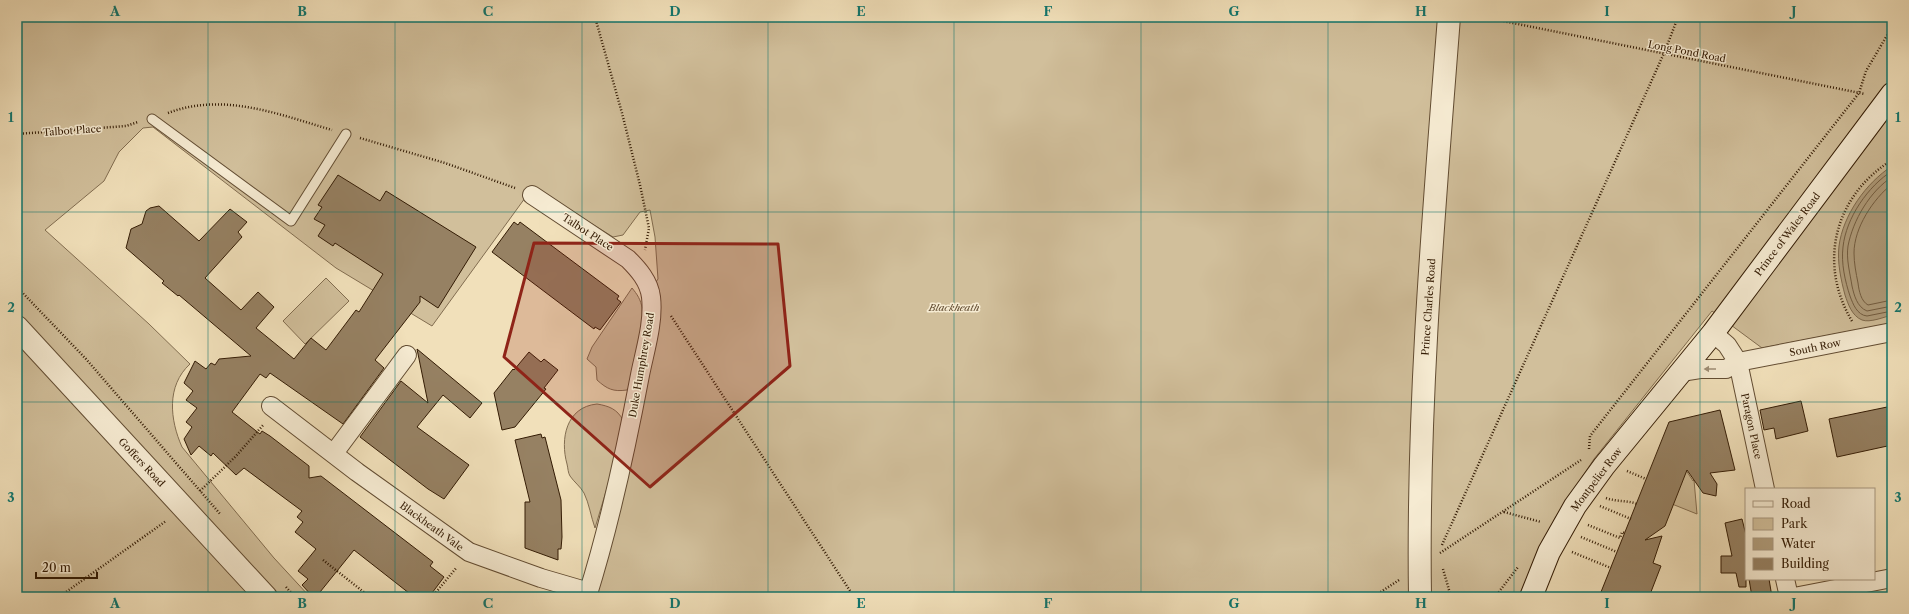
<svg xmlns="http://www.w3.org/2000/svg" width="1909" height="614" viewBox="0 0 1909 614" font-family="'Libre Caslon Text',serif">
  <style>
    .green { fill: #d1bf9b; stroke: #826d50 }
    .water { fill: #b09d7c; stroke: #7e694c }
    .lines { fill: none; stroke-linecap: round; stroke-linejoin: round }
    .shore { stroke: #725c40; stroke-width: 1 }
    .building { fill: #968163; stroke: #331b04 }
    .service-casing { stroke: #624c32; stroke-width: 11 }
    .minor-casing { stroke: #624c32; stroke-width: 20 }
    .tertiary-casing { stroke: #624c32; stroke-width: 24 }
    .secondary-casing { stroke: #331b04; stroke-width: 24 }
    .path { stroke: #331b04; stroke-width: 2.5; stroke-dasharray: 1 2; stroke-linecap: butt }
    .service { stroke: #f6ebd2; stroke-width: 9 }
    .minor { stroke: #f6ebd2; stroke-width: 18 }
    .tertiary { stroke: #f6ebd2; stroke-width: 22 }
    .secondary { stroke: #f6ebd2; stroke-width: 22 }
    .oneway { fill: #9e8d75 }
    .marked { fill: #8f2418; fill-opacity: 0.2; stroke: #8f2418; stroke-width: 3; stroke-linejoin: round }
    .grid { fill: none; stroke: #0f766e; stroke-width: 1; stroke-opacity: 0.55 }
    .labels { text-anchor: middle; stroke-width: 3; stroke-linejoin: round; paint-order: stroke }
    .street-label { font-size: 10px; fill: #331b04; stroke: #f6ebd2 }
    .park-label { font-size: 10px; font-style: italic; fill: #624c31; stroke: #f6ebd2 }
    .neatline { fill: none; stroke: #0f766e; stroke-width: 1.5 }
    .grid-label { font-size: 13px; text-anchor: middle; font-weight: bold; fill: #0f766e }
  </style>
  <rect width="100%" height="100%" fill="#f1e0ba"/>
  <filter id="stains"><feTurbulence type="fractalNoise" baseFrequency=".005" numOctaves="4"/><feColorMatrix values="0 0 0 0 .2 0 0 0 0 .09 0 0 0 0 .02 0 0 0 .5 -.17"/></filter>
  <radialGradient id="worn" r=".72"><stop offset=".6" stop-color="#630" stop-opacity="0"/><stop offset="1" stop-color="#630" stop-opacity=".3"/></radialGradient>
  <g class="green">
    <path d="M17,17h1875v306l-130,25 -50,-37 -118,148 -39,59 -35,79h-940l47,-183 19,-118 12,-17 -3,-42 -5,-27 -10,2 -17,23 -10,2 -80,-50 -101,139 -96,-58 -183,-141 -10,1 -24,24 -15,29 -59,49 104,94 41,40c-24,22 -20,56 -8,83l92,111 36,39h-293z"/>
    <polygon points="326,278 349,301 305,344 283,321"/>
    <path d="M632,288c5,6 9,12 10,20 2,22 -7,53 -11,76l-4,6c-14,2 -20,-1 -30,-10l-1,-13 -9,-8 5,-12z"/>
    <path d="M597,404c12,2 20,5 26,16l-13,58 -15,50c-4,-11 -6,-25 -11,-35 -4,-7 -10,-11 -14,-17 -2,-3 -2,-8 -3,-12 -7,-25 -1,-57 30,-60z"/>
    <polygon points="1676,455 1693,481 1694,480 1697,514 1667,502"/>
  </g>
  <path class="water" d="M1892,166v149c-8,2 -22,8 -30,5 -10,-4 -14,-16 -17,-25 -4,-15 -8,-33 -6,-49 4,-31 27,-63 53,-80z"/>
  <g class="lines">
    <g class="shore">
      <path d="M1892,171c-24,15 -46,47 -49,76 -2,16 2,34 7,49 3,8 7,19 17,20l25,-5"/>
      <path d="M1892,177c-22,14 -39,43 -44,69 -2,13 2,27 4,40 2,9 5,21 15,25l25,-5"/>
      <path d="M1892,184c-19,15 -38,44 -38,69 0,10 2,20 4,30 1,8 3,18 10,22l24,-5"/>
    </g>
  </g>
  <g class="building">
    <polygon points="338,175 380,201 386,191 476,247 438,308 420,296 420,302 375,360 384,368 343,424 270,373 266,378 260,374 232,412 260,434 262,431 270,436 309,466 309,478 321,476 433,562 430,566 444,577 429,597 414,597 354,550 316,597 313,597 302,585 308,579 298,571 316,549 295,532 303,522 297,517 302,511 244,468 236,475 213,453 211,456 199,446 191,455 184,439 192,427 186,422 197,408 186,400 193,391 184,383 195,361 206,369 211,363 215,365 219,359 251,356 179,295 178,296 162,283 164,281 126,248 131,229 142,224 146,211 150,208 159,206 199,241 230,209 247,222 238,232 242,237 205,278 241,310 258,292 274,307 256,328 294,359 311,338 326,350 356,310 359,312 383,274 335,243 333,246 318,236 325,225 314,219 322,207 318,205"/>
    <polygon points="514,222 518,225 520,222 619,296 617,299 621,302 600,330 595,327 594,329 492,252"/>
    <polygon points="417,349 482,403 470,418 443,395 417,427 469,465 444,499 428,489 360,437 401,381 428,403"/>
    <polygon points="529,352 541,362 544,359 558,370 544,388 546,389 515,427 502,430 494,393 513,369 514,370"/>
    <polygon points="1801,401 1808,431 1776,439 1774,428 1764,430 1760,410"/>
    <polygon points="1892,406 1892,445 1837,457 1829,419"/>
    <polygon points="1720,410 1735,470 1710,473 1717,484 1716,496 1703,493 1687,470 1665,526 1645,540 1662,536 1653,563 1661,566 1649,597 1599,597 1669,422"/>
    <polygon points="541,434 542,438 545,437 561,500 562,537 561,549 558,549 558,560 525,548 525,502 530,502 515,440"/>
    <polygon points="1742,519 1746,535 1746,587 1739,587 1736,573 1721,573 1721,556 1732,556 1725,523"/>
    <polygon points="1749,579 1769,579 1772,597 1752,597"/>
  </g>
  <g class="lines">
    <defs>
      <polyline id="service" points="152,119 291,221 346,134"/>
      <g id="minor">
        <path d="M532,195l96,64c10,10 21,22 23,38 3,25 -6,53 -11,78 -14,74 -30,149 -53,222"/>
        <polyline points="1713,333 1727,345 1738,362 1765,489"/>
        <polyline points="1681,372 1700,369 1726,369 1738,362 1892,332"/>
        <polyline points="271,406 357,472 469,552 541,578 589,592"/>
        <polyline points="334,453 407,355"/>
        <polyline points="1785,579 1789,597"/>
        <polyline points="1794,597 1892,578"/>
      </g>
      <g id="tertiary">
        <polyline points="17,327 266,597"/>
        <path d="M1420,597c-3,-194 14,-387 29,-580"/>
      </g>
      <polyline id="secondary" points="1531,597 1549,552 1575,506 1604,466 1713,333 1892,94"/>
    </defs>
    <use href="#service" class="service-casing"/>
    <use href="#minor" class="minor-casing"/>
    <use href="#tertiary" class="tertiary-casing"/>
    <use href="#secondary" class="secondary-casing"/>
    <g class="path">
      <polyline points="595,17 622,113 640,185 649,228 645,250"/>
      <polyline points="1483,17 1865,94"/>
      <path d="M168,113c55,-21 110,1 164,17"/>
      <polyline points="17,134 126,126 138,122"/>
      <polyline points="360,138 445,163 515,188"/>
      <polyline points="17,287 86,359 221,515"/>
      <polyline points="671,316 854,597"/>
      <path d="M1852,321c-35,-58 -17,-126 40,-161"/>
      <polyline points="1589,449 1590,436 1859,93 1866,71 1892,27"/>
      <polyline points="1627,471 1646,479"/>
      <polyline points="200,491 236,456 264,424"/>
      <path d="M1606,498c11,4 21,2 31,6"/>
      <polyline points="1600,506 1631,519"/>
      <polyline points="1504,512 1541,522"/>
      <polyline points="1588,525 1620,538 1622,532 1625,533"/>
      <polyline points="1581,537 1617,552"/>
      <polyline points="1442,545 1665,51 1678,17"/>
      <polyline points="1572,552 1611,568"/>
      <polyline points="1440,553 1581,460"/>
      <polyline points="323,560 370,597"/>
      <polyline points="1443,569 1451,597"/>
      <polyline points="286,587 295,597"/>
      <polyline points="59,597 166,521"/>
      <polyline points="432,597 457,567"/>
      <polyline points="1373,597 1399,580"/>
      <polyline points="1495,597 1518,567"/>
    </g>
    <use href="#service" class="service"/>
    <use href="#minor" class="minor"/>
    <use href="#tertiary" class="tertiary"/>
    <use href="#secondary" class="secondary"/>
  </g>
  <defs><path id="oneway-solid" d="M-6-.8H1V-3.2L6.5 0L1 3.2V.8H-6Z"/></defs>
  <use class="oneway" href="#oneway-solid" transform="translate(1710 369) rotate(180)"/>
  <path class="marked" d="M534,243l244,1 12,122 -140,121 -146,-130z"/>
  <path class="grid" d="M208,17v580M395,17v580M582,17v580M768,17v580M954,17v580M1141,17v580M1328,17v580M1514,17v580M1700,17v580M17,212h1875M17,402h1875"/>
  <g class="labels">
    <g class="street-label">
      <text transform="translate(1687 51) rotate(11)" y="4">Long Pond Road</text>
      <text transform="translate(72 130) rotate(-4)" y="4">Talbot Place</text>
      <text transform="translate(588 232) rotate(33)" y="4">Talbot Place</text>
      <text transform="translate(1787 234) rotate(-53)" y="4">Prince of Wales Road</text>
      <text transform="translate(1428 307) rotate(-86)" y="4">Prince Charles Road</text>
      <text transform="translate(1815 347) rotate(-12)" y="4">South Row</text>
      <text transform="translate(641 365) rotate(-80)" y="4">Duke Humphrey Road</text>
      <text transform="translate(1752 426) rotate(78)" y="4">Paragon Place</text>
      <text transform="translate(142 462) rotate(47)" y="4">Goffers Road</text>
      <text transform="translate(1596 479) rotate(-53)" y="4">Montpelier Row</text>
      <text transform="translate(432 526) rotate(36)" y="4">Blackheath Vale</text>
    </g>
    <g class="park-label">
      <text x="954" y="311">Blackheath</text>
    </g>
  </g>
  <rect width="1909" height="614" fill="none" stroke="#f1e0ba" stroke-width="44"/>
  <rect x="1745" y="488" width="130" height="92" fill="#f6ebd2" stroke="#a89880"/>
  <rect x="1753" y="501" width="20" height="6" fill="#f6ebd2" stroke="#a89880"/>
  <text x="1781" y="508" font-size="12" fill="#331b04">Road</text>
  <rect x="1753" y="518" width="20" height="12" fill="#d1bf9b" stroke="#a89880"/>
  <text x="1781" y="528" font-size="12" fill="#331b04">Park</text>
  <rect x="1753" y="538" width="20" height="12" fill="#b09d7c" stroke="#a89880"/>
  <text x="1781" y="548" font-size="12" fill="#331b04">Water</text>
  <rect x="1753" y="558" width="20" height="12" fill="#968163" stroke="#a89880"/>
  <text x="1781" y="568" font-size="12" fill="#331b04">Building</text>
  <path d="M36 572v6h61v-6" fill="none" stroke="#331b04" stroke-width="2"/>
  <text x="42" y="572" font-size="12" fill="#331b04" stroke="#f6ebd2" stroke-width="3" paint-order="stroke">20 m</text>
  <rect x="22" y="22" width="1865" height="570" class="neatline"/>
  <g class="grid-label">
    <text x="115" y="16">A</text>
    <text x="302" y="16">B</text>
    <text x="488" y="16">C</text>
    <text x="675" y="16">D</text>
    <text x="861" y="16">E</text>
    <text x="1048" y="16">F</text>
    <text x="1234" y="16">G</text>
    <text x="1421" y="16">H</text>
    <text x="1607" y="16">I</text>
    <text x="1794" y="16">J</text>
    <text x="11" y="122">1</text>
    <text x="1898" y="122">1</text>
    <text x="11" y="312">2</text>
    <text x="1898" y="312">2</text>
    <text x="11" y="502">3</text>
    <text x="1898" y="502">3</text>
    <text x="115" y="608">A</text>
    <text x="302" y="608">B</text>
    <text x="488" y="608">C</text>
    <text x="675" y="608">D</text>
    <text x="861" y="608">E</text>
    <text x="1048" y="608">F</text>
    <text x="1234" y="608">G</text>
    <text x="1421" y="608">H</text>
    <text x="1607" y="608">I</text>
    <text x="1794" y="608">J</text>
  </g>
  <rect width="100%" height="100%" filter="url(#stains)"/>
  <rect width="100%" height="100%" fill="url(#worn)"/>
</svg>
